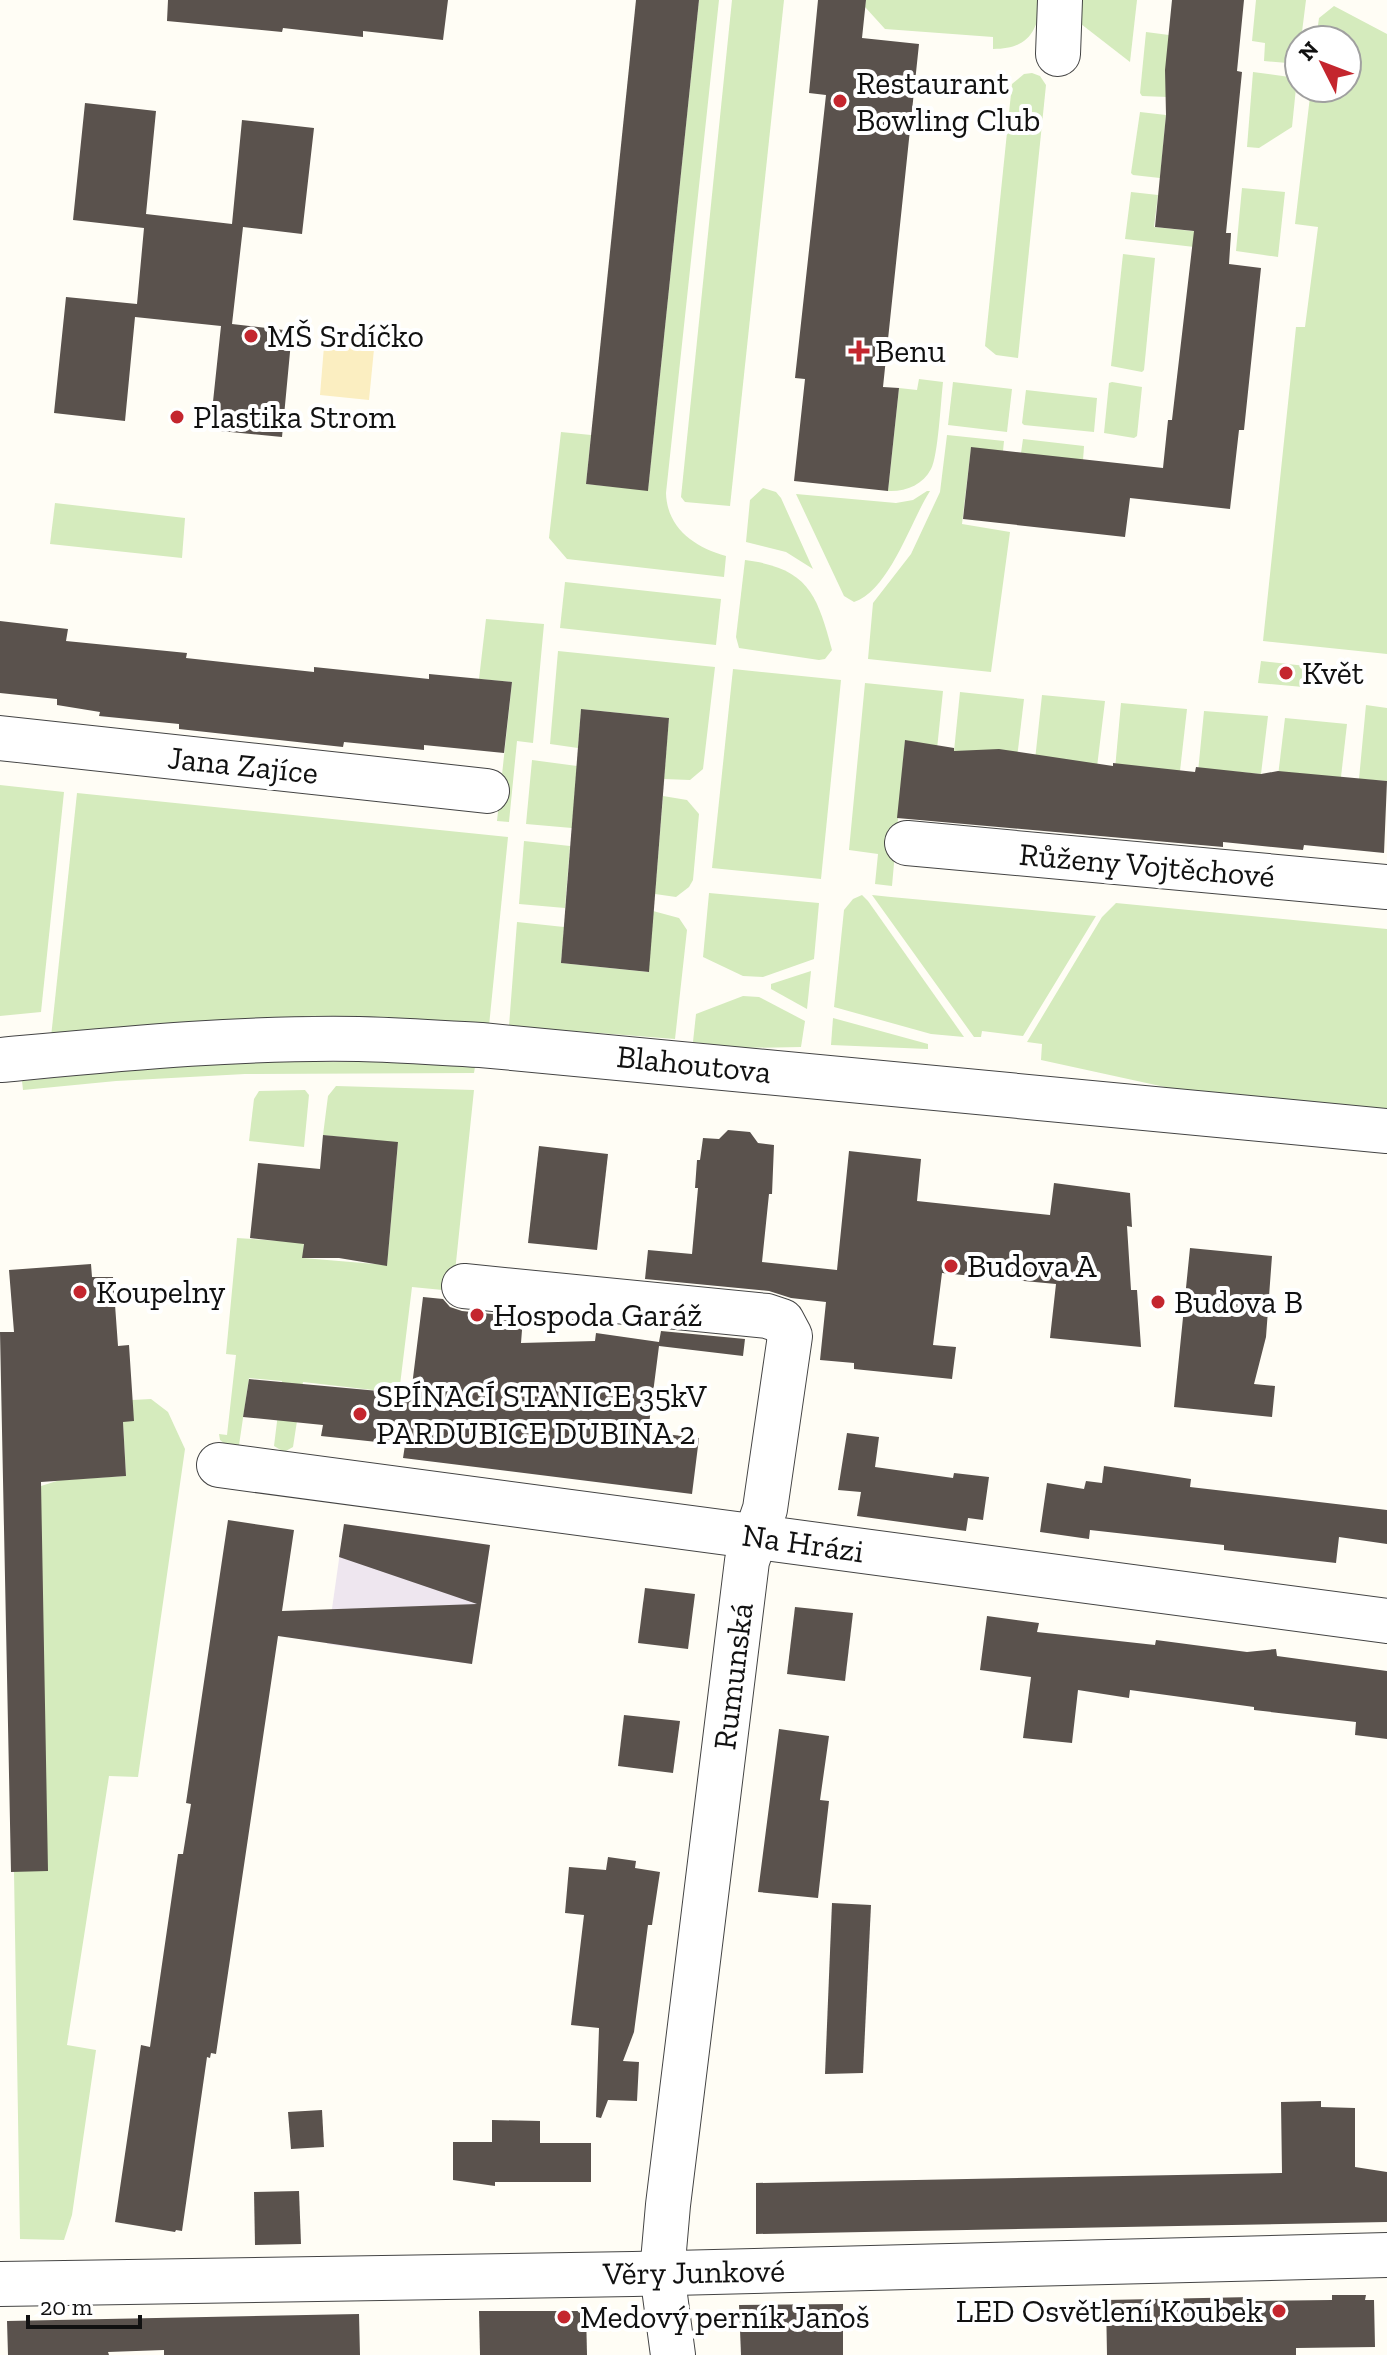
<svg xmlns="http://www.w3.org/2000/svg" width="1387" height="2355" viewBox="0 0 1387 2355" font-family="'Zilla Slab',serif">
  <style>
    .industrial { fill: #eee6ef }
    .green { fill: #d5ebbd }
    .sand { fill: #fbeec1 }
    .building { fill: #5a524d }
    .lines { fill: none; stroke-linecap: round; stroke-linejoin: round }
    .minor-casing { stroke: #444; stroke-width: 46 }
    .minor { stroke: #fff; stroke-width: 44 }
    .poi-dot { fill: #c4262e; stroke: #fff; stroke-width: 3 }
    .labels { text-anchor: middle; stroke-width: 8; stroke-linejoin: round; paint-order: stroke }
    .poi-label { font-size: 32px; fill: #111; stroke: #fff; text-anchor: start }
    .street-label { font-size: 32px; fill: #111; stroke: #fff }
  </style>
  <rect width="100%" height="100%" fill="#fffdf5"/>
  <polygon class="industrial" points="344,1524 490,1545 472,1664 327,1644"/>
  <g class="green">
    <path d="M699,0h20l-53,493c1,35 28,54 60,63l-2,21 -157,-18 -18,-21 12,-106 30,3 -5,49 62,6z"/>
    <polygon points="732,0 784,0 730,506 685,502 681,497"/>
    <path d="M866,0h175c-3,32 -13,49 -48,49v-12l-108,-8 -20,-22z"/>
    <polygon points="1074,0 1137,0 1130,62 1072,17"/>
    <polygon points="1256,0 1306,0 1301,40 1299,40 1299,64 1264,61 1265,43 1252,41"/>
    <polygon points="1334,6 1387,34 1387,654 1263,641 1296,327 1305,327 1318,227 1295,224 1311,88 1347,88 1347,40 1316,40 1319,18"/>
    <polygon points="1146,32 1169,35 1168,97 1142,96 1140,93"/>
    <polygon points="1253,72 1297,78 1292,127 1259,148 1247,147"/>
    <polygon points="1032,73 1040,76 1046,85 1018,358 996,355 985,346 1012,84 1024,74"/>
    <polygon points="1140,112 1166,115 1160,178 1133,175 1131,173"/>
    <polygon points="1242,188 1285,192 1278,257 1236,251"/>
    <polygon points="1131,192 1158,195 1154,227 1231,235 1229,251 1125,239"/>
    <polygon points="1123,254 1155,258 1144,370 1142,372 1111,366"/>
    <path d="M919,379l24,3c-2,17 -5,75 -12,87 -8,16 -26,23 -43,22l11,-103 18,2z"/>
    <polygon points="953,382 1012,389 1007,432 948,425"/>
    <polygon points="1112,382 1142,387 1137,436 1134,438 1104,433 1109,383"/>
    <polygon points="1026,390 1097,398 1094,432 1024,425 1022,423"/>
    <polygon points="947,435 1004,441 1003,451 971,448 962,524 1010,532 991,672 868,659 873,603 911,554 940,492"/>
    <polygon points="1023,439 1084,446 1083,461 1021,453"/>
    <polygon points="763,488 776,492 781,498 813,569 786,552 746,542 750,500"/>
    <path d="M927,491h3c-19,29 -40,99 -76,111l-10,-6 -48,-102 100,9 17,-3z"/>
    <polygon points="55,503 185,518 182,558 50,544"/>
    <path d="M745,560c63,8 72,34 87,90l-7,9 -6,1 -80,-12 -3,-11z"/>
    <polygon points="565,582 721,599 716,645 560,628"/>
    <polygon points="486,619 544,624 533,743 517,741 509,822 497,821 512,682 479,679"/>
    <polygon points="558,651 715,667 703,769 690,780 664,779 669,718 581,709 578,748 550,744"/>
    <polygon points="1261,661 1306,666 1303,687 1258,683"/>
    <polygon points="733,669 841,680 821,879 712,868"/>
    <polygon points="865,683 943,691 937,749 905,741 892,886 875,884 878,854 849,850"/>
    <polygon points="960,692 1024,699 1017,758 954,751"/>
    <polygon points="1042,695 1105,701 1097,767 1067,763 1066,758 1065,764 1035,760"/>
    <polygon points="1121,703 1187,709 1180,771 1115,769"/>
    <polygon points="1366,705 1387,708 1387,781 1359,779"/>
    <polygon points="1204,711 1268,716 1261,774 1229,771 1198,772"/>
    <polygon points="1285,718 1347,724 1341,777 1278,776"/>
    <polygon points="532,760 577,766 572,828 526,824"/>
    <polygon points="0,785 64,792 41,1012 0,1016"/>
    <polygon points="77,793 508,837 489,1026 51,1037"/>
    <polygon points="663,796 687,800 699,814 693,880 689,887 676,897 655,894"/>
    <polygon points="524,841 570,846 565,908 519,904"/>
    <polygon points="709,893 819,903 814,959 763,977 743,976 703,957"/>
    <polygon points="862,895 868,901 964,1037 931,1034 834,1007 844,910 853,899"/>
    <polygon points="872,895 891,897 1096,916 1023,1036 982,1031 981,1037 974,1037"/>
    <polygon points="1116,903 1387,929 1387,1113 1174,1089 1041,1060 1042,1044 1027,1042 1102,917"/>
    <polygon points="653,911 679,918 687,930 675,1039 509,1026 517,922 564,927 561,963 648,972"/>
    <polygon points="811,971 807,1009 771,989 771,984"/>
    <polygon points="743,996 759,997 805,1021 801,1047 739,1048 693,1042 696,1014"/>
    <polygon points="833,1018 928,1044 928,1049 831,1045"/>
    <polygon points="250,1062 391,1062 475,1067 474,1073 245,1074 116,1081 23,1090 22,1081 171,1066"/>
    <polygon points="336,1086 474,1090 453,1291 412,1287 399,1393 303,1382 293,1447 284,1452 274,1446 282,1381 249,1378 239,1445 225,1444 220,1440 219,1434 227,1435 236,1355 226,1354 237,1238 294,1242 304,1240 303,1258 387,1265 398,1143 323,1135 328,1096"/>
    <polygon points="305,1090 309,1095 304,1147 249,1141 254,1099 259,1091"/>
    <polygon points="151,1399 168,1412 185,1449 138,1777 109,1776 67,2045 96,2050 72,2215 64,2240 20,2239 14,1872 41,1486 60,1480 126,1476 123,1422 132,1400"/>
  </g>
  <polygon class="sand" points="325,334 375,339 369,400 320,395"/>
  <g class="building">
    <polygon points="168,0 448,0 443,40 363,31 363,37 283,28 282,32 167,21"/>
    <polygon points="636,0 699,0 648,491 586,484"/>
    <polygon points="818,0 866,0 862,38 919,44 883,387 899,388 888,491 794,481 805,379 795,378 826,95 809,93"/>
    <polygon points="1172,0 1244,0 1237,71 1242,72 1226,233 1231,233 1229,264 1261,268 1244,430 1239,430 1230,509 1130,498 1125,537 963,519 971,447 1163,468 1168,420 1172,420 1194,231 1155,227 1166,115 1165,70"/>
    <polygon points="85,103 156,111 146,214 232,224 242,120 314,128 302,234 243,227 232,324 292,331 282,437 210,430 221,326 135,317 125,421 54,413 66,297 137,304 144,228 73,220"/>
    <polygon points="0,621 68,629 66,641 187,653 186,658 314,672 314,667 429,679 429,674 512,682 504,753 424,745 424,750 344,742 343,747 179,729 179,724 99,716 100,712 57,705 57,699 0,693"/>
    <polygon points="581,709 669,718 649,972 561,963"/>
    <polygon points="905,740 954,748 954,751 999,749 1113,766 1113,763 1195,772 1196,767 1261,774 1278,771 1387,781 1384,853 1304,845 1303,850 1223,842 1223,847 897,818"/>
    <polygon points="728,1130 750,1132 758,1143 774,1145 772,1194 769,1194 762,1262 837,1270 849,1151 921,1159 917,1201 1050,1215 1054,1183 1130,1193 1132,1227 1127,1226 1131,1290 1137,1290 1141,1347 1050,1338 1056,1284 942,1273 933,1345 956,1347 952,1379 854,1369 854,1363 820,1360 826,1302 791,1298 769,1291 645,1279 648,1250 692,1254 698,1188 695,1188 697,1160 700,1160 703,1138 719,1139"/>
    <polygon points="323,1135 398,1142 387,1266 339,1258 302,1258 304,1244 250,1238 258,1163 320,1169"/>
    <polygon points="539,1146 608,1154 597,1250 528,1243"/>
    <polygon points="1190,1248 1272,1256 1266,1337 1254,1384 1275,1386 1272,1417 1174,1407"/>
    <polygon points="91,1264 92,1277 113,1277 118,1346 129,1345 134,1421 123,1422 126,1476 41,1482 48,1871 11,1872 0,1332 14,1332 9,1270"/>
    <polygon points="423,1297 443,1299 450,1307 462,1311 523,1317 521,1343 595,1341 596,1333 659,1342 661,1331 745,1339 743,1356 659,1346 648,1432 699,1438 692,1494 403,1458 405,1445 321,1436 323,1425 243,1417 249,1379 411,1394"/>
    <polygon points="847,1433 879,1437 875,1467 953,1478 954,1473 989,1477 983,1520 968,1518 966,1531 857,1516 861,1492 838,1490"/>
    <polygon points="1104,1466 1191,1479 1190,1487 1387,1510 1387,1544 1339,1537 1336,1563 1224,1550 1224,1545 1090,1530 1089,1539 1040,1532 1047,1483 1084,1489 1086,1481 1102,1483"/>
    <polygon points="228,1520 294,1530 282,1611 477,1604 339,1557 344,1524 490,1545 472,1664 278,1636 216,2054 211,2053 210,2058 207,2057 182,2231 176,2230 175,2232 115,2222 141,2045 150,2047 178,1854 183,1854 191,1804 186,1803"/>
    <polygon points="645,1588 695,1594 688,1649 638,1643"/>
    <polygon points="795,1607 853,1613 845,1681 787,1674"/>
    <polygon points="987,1616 1039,1623 1037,1632 1155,1645 1156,1640 1247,1652 1276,1649 1277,1656 1387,1671 1387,1739 1355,1735 1356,1722 1254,1710 1254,1707 1130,1690 1129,1698 1078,1690 1072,1743 1023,1738 1031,1677 980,1670"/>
    <polygon points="624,1715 680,1721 673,1773 618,1766"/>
    <polygon points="779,1729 829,1736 820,1800 829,1801 818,1898 758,1892"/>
    <polygon points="608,1857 636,1861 635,1868 660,1872 652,1925 648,1925 634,2032 623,2061 639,2062 637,2101 608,2100 601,2118 596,2117 599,2028 571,2025 584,1915 565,1913 569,1867 606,1870"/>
    <polygon points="832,1903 871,1905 863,2073 825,2074"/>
    <polygon points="1321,2101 1321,2107 1355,2108 1355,2167 1387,2172 1387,2222 756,2234 756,2183 1282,2173 1281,2102"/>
    <polygon points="322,2110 324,2147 291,2149 288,2112"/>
    <polygon points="492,2120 540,2121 540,2143 591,2143 591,2182 495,2182 495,2186 453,2180 453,2142 492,2142"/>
    <polygon points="299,2191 301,2244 255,2245 254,2192"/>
    <polygon points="1332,2295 1366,2295 1365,2300 1374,2300 1375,2347 1296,2348 1296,2355 1107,2355 1106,2300 1252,2297 1252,2301 1332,2300"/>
    <polygon points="843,2304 843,2355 741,2355 739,2305"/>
    <polygon points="479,2311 586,2311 587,2355 480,2355"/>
    <polygon points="359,2314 360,2355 164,2355 164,2350 108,2352 109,2355 8,2355 7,2321"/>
  </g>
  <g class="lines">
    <defs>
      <g id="minor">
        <polyline points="1058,54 1060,0"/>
        <polyline points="0,738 487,791"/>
        <polyline points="907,843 1387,887"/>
        <path d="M0,1060c119,-11 239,-23 359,-21 41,1 81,4 122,6l906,86"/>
        <polyline points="464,1286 767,1316 782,1321 790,1336 765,1509 747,1561 668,2205 662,2273 673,2355"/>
        <polyline points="219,1465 1387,1621"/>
        <polyline points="0,2284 633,2274 1387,2255"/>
      </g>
    </defs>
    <use href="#minor" class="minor-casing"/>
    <use href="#minor" class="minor"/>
  </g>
  <g class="poi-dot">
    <circle cx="840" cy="101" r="8"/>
    <circle cx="251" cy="336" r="8"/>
    <path d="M855 339h8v8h8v8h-8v8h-8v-8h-8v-8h8z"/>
    <circle cx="177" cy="417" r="8"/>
    <circle cx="1286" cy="673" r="8"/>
    <circle cx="951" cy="1266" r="8"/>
    <circle cx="80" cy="1292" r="8"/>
    <circle cx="1158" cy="1302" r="8"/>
    <circle cx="477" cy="1315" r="8"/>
    <circle cx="360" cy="1414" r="8"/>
    <circle cx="1279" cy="2311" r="8"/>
    <circle cx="564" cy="2317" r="8"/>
  </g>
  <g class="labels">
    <g class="poi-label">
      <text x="856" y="94">Restaurant<tspan x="856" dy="37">Bowling Club</tspan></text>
      <text x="267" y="347">MŠ Srdíčko</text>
      <text x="875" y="362">Benu</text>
      <text x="193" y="428">Plastika Strom</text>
      <text x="1302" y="684">Květ</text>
      <text x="967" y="1277">Budova A</text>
      <text x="96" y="1303">Koupelny</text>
      <text x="1174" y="1313">Budova B</text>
      <text x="493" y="1326">Hospoda Garáž</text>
      <text x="376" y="1407">SPÍNACÍ STANICE 35kV<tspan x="376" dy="37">PARDUBICE DUBINA 2</tspan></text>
      <text x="1263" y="2322" text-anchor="end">LED Osvětlení Koubek</text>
      <text x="580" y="2328">Medový perník Janoš</text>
    </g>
    <g class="street-label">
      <text transform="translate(243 765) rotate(6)" y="11">Jana Zajíce</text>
      <text transform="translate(1147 865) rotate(5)" y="11">Růženy Vojtěchové</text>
      <text transform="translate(694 1064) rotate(6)" y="11">Blahoutova</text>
      <text transform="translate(803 1543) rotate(8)" y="11">Na Hrázi</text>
      <text transform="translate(733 1676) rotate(-83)" y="11">Rumunská</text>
      <text transform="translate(694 2272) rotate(-1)" y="11">Věry Junkové</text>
    </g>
  </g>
  <g transform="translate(1323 64) rotate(312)"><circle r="38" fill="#ffffff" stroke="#a0a0a0" stroke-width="2"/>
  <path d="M0-6L14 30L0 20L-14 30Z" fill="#c4262e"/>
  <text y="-12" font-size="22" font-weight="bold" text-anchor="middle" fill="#111111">N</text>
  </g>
  <path d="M28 2315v12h112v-12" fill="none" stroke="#111111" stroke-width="4"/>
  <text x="40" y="2315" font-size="24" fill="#111111" stroke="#ffffff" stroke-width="6" paint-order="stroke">20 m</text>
</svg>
